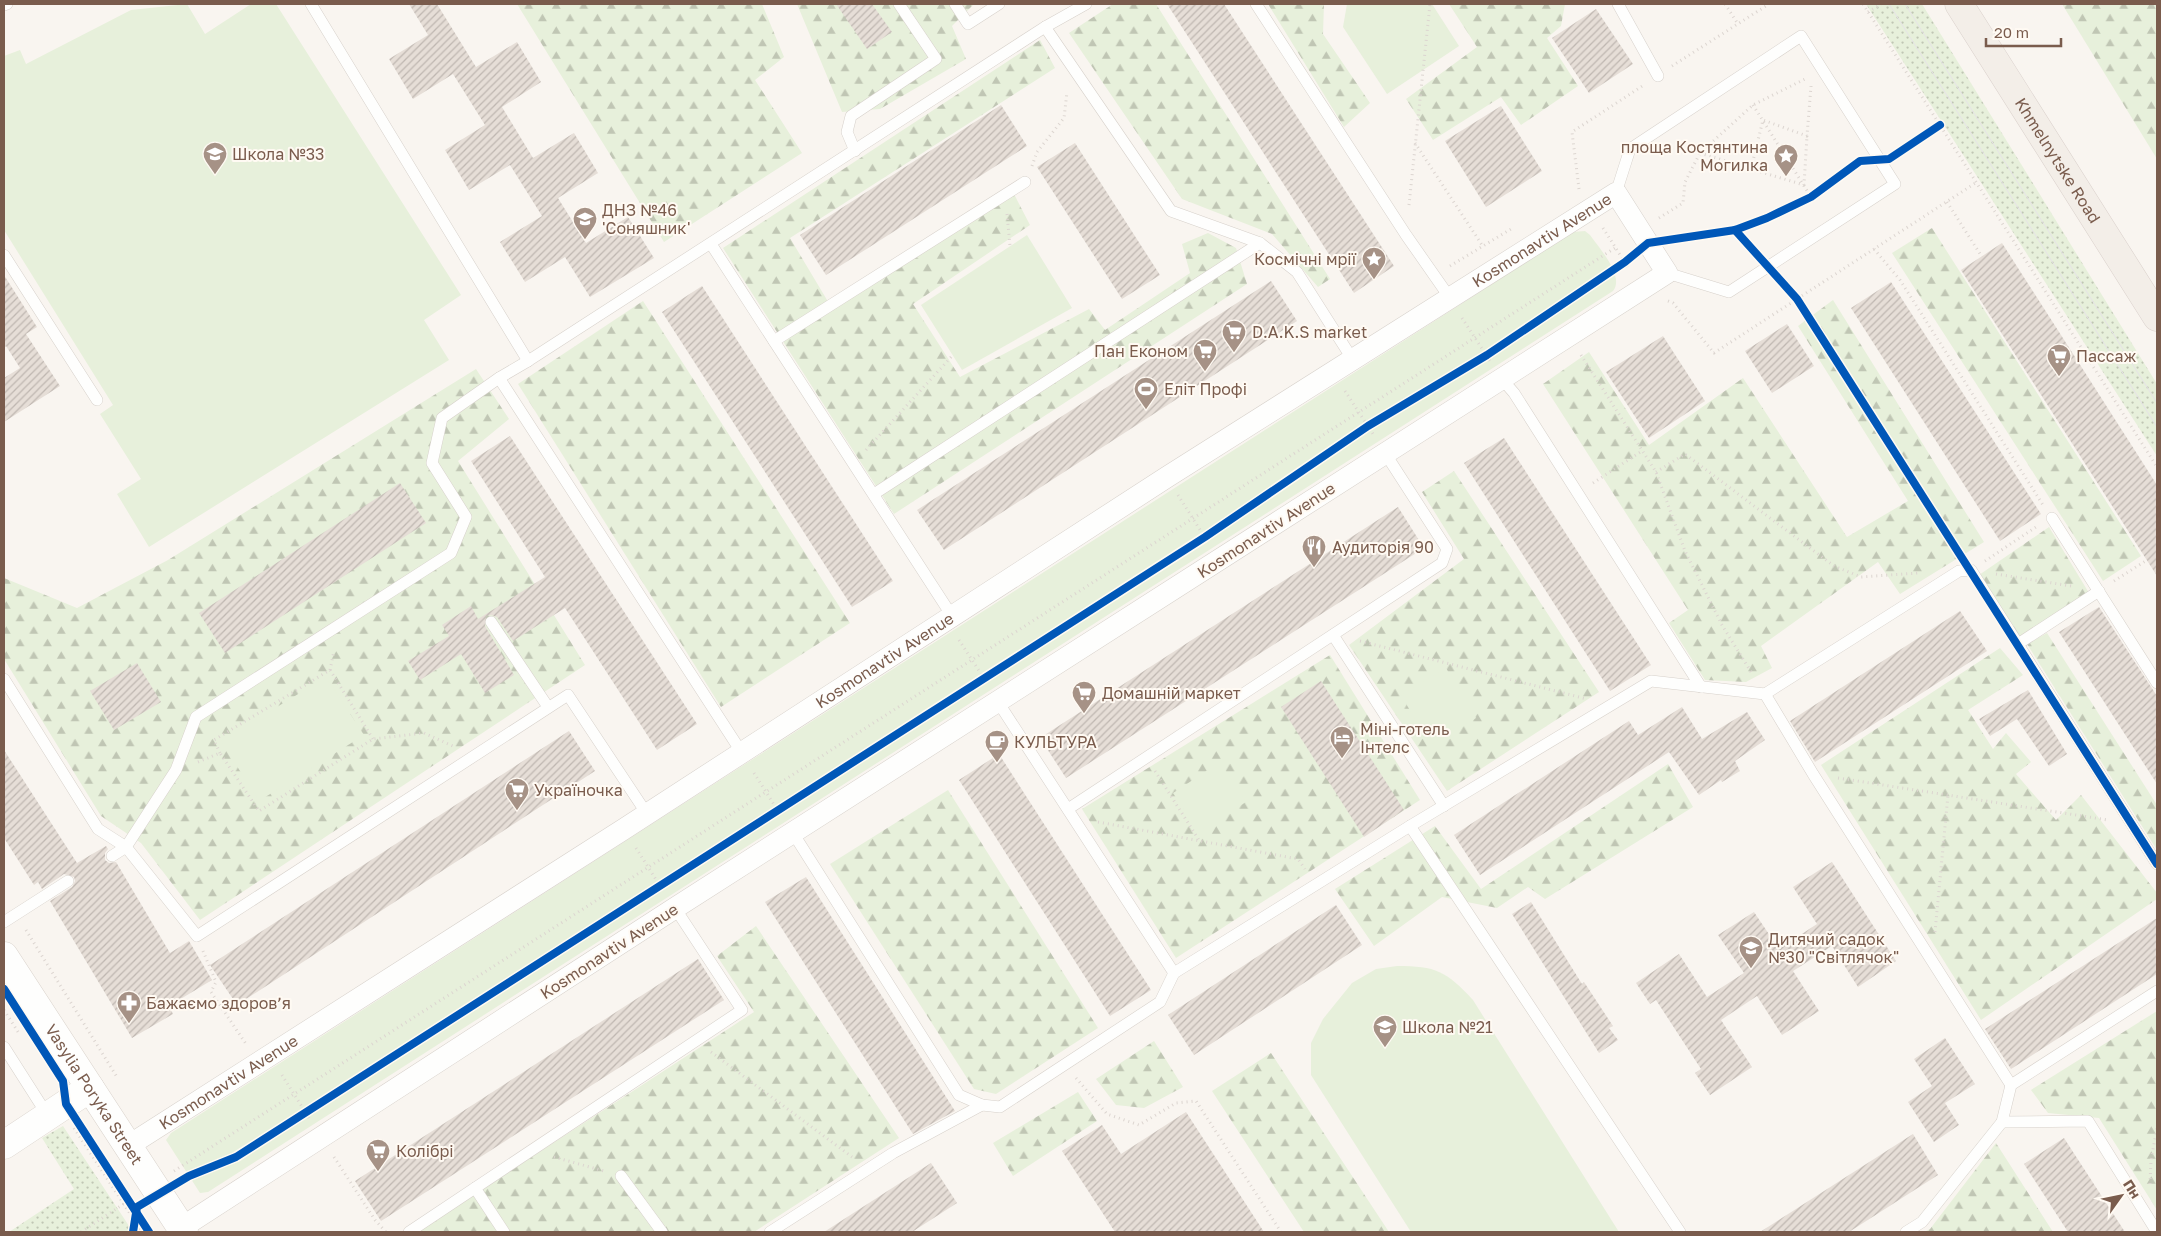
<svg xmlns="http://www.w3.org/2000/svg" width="2161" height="1236" viewBox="0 0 2161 1236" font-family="'Golos Text',sans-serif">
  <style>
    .grass { fill: url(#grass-dots) }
    .forest { fill: url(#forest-firs) }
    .park { fill: #e7f0db }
    .building { fill: url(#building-hatch) }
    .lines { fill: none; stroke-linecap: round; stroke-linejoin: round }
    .lane-casing { stroke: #d7d1cb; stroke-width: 12 }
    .street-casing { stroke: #d7d1cb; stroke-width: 22 }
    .secondary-casing { stroke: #d9d2cb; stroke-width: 29 }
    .primary-casing { stroke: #dad1cc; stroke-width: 29 }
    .path { stroke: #dcd5d0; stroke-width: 3; stroke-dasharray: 1 4; stroke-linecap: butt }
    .lane { stroke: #fefefd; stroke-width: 11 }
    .street { stroke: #fefefd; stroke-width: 21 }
    .secondary { stroke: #fefefd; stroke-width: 28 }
    .primary { stroke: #f3eee8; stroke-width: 28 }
    .tram { stroke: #e6e3e7; stroke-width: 1 }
    .cycleway-casing { stroke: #fffaf3; stroke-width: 11 }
    .cycleway { stroke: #0057b8; stroke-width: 8 }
    .labels { text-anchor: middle; stroke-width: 4; stroke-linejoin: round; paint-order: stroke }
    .poi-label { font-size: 16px; fill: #7a5c4d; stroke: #fffaf3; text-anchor: start }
    .street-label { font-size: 16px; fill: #7a5c4d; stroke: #fffaf3 }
  </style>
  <defs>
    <pattern id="grass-dots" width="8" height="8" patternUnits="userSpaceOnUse" patternTransform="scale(1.25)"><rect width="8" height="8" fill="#e7f0db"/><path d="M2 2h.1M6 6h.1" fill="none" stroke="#c0c6b4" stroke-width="1.8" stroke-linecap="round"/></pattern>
    <pattern id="forest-firs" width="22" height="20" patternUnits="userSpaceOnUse" patternTransform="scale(1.25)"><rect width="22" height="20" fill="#e7f0db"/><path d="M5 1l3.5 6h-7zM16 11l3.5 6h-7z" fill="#c0c6b4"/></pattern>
    <pattern id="building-hatch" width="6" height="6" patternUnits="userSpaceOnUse" patternTransform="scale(1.25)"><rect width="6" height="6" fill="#e6ded7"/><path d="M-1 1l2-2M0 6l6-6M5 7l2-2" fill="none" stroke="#bfb7b1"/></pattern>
  </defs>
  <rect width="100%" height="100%" fill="#f9f5f0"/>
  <g class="grass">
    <polygon points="1866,4 1922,4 2157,384 2157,456"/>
    <polygon points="63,1126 133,1232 9,1232 74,1189 42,1138"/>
  </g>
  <g class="forest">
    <polygon points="517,4 762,4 784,57 755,80 802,153 664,242"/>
    <polygon points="797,4 974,4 952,26 966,59 880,109 842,112"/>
    <polygon points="1113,4 1156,4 1330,279 1318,287 1272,234 1182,199 1069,33"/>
    <polygon points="1268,4 1324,4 1323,34 1370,103 1344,127"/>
    <polygon points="1449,4 1565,4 1561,26 1547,38 1578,86 1521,125 1501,97 1433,140 1406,99 1477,47"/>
    <polygon points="2062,4 2157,4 2157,159"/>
    <polygon points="1040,40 1055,68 790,238 833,310 1014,194 1030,225 913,304 960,377 1089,309 1105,330 1190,273 1182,244 1208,233 1236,248 1247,284 894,514 723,248"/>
    <polygon points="1932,228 2141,556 2103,581 1892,253"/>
    <polygon points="1833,300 1984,542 1900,594 1878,562 1761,646 1772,668 1746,682 1705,680 1669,623 1688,610 1543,384 1589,352 1649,445 1743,378 1847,537 1908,501 1798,326"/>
    <polygon points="643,301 850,623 721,707 518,384"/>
    <polygon points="476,369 509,419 458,461 585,665 200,920 141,843 101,816 4,659 4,578 77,608 168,560"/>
    <polygon points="1454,471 1599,692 1447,791 1349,645 1464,559 1422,492"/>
    <polygon points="2049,527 2089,593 2019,637 1979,575"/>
    <polygon points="2047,633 2157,805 2157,850 2027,644"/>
    <polygon points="2000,648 2023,675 1968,710 1993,749 2006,733 2031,762 2016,774 2056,820 2081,795 2157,893 2157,899 1981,1020 1821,765"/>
    <polygon points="1330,655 1420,800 1176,958 1082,809"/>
    <polygon points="1668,764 1693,807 1545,899 1528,887 1497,908 1442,897 1374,946 1335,889 1435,826 1481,889"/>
    <polygon points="948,790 1098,1028 996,1094 974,1089 830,864"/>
    <polygon points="756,926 899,1138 754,1232 417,1232 754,1012 717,956"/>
    <polygon points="2157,1011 2157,1210 2099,1118 2048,1113 2031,1090"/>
    <polygon points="1154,1041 1183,1087 1144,1108 1116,1105 1096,1079"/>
    <polygon points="1271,1053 1389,1232 1304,1232 1212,1091"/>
    <polygon points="1078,1092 1097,1121 1013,1176 993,1143"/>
    <polygon points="1996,1143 2053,1232 1924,1232 1930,1229"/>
  </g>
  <g class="park">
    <polygon points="187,4 205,34 251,4 276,4 461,295 424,320 449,360 149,547 117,494 141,479 100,414 113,405 4,230 4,56 20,50 26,64 131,10"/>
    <polygon points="1347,4 1432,4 1459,46 1387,94 1343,27"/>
    <path d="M1585,231l5,4c9,13 35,41 23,56l-1405,901 -8,1 -34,-53 5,-7 1402,-901z"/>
    <polygon points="1027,235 1072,308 962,370 921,305"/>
    <polygon points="1446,668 1476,718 1430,745 1401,695"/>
    <polygon points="326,677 364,735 259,801 221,741"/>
    <polygon points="1220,762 1246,802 1198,832 1173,793"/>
    <path d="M1397,966c39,0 49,5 76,34l146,232h-208l-100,-157v-32l12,-24 29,-36 24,-14z"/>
  </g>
  <g class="building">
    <polygon points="409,4 437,4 476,67 517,42 541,82 502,107 533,158 574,133 598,173 558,198 586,243 628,217 654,258 590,297 565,257 525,282 500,242 542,216 510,165 469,190 445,150 485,125 453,74 413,99 389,59 428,35"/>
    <polygon points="836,4 872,4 892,32 867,49"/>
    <polygon points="1167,4 1224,4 1394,266 1354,293"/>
    <polygon points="1596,9 1633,64 1589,93 1552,38"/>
    <polygon points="1001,105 1027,146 826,275 800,235"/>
    <polygon points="1501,106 1542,171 1486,207 1445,141"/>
    <polygon points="1075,143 1160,275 1122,299 1037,167"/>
    <polygon points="2002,243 2157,485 2157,576 1961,270"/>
    <polygon points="4,275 37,327 26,334 60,386 4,422 4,378 20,368 6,346 4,348"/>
    <polygon points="1271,281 1297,321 944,550 917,510"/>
    <polygon points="1891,282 2041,514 2000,541 1851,308"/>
    <polygon points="702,286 893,581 852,607 662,312"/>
    <polygon points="1787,324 1814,366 1772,393 1745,351"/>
    <polygon points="1663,336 1705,401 1649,438 1606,372"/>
    <polygon points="510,436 697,724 657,750 565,608 513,641 497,617 491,615 486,616 485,626 514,675 485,693 461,654 420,680 408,661 449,636 442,625 471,606 478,619 545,577 471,461"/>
    <polygon points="1504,438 1651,665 1610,691 1464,463"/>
    <polygon points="400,483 426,523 225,653 199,613"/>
    <polygon points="1398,507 1424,548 1066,778 1040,738"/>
    <polygon points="2099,607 2157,696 2157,784 2059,632"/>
    <polygon points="1960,611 1987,651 1815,762 1790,721"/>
    <polygon points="137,663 161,702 114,730 90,691"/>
    <polygon points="1321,681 1404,810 1364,837 1281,707"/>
    <polygon points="2028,690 2067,754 2049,766 2017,719 1990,736 1979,719"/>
    <polygon points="1682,707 1702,739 1747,712 1765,740 1735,761 1740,771 1722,782 1721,780 1699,795 1669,752 1480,875 1454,835 1629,721 1638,735"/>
    <polygon points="569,731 595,771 237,1005 210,965"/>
    <polygon points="4,750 77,863 106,846 108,849 105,853 105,860 109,863 116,862 170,953 189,941 212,980 169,1006 173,1014 132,1038 50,901 72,887 75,881 74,877 64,874 42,889 38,882 34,885 4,838"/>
    <polygon points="999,754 1151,990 1110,1016 959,780"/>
    <polygon points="1832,862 1896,961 1858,987 1832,946 1793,971 1819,1011 1782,1035 1757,996 1721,1020 1752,1067 1710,1095 1695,1073 1701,1069 1656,1000 1650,1004 1636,983 1679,954 1707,997 1744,973 1718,935 1754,912 1779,949 1817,924 1793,887"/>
    <polygon points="806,877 955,1111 913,1134 765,902"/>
    <polygon points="1531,902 1582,984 1584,982 1613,1026 1609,1028 1618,1040 1599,1053 1512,914"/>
    <polygon points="1336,905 1362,945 1194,1055 1168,1015"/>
    <polygon points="2157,918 2157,974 2011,1069 1985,1029"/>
    <polygon points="698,959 724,1000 381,1221 355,1181"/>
    <polygon points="1945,1038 1975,1084 1945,1103 1959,1125 1934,1142 1908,1102 1932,1086 1914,1059"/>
    <polygon points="1186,1112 1264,1232 1115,1232 1062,1151 1102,1125 1121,1154"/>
    <polygon points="1913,1134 1938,1175 1849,1232 1760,1232"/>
    <polygon points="2064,1138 2125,1232 2068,1232 2024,1164"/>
    <polygon points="931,1163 957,1203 912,1232 824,1232"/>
  </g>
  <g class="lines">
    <defs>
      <g id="lane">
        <polyline points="311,4 528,361 1045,27 1086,4"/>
        <polyline points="955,4 968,24 999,4"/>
        <polyline points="1256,4 1406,235 1450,298"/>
        <polyline points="1618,4 1658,76"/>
        <polyline points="4,5 7,4"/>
        <polyline points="1045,27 1171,211 1260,243 1297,272 1353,360"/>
        <polyline points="855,151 847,132 851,116 936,59 899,4"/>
        <polyline points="1616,193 1630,149 1801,36 1895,184 1729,292 1667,273"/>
        <polyline points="711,244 952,616"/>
        <polyline points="4,255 97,400"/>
        <polyline points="774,341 1025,182"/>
        <polyline points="499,378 742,753"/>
        <polyline points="1501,378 1514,393 1701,687"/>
        <polyline points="874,494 1260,243"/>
        <polyline points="2052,518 2157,683"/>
        <polyline points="491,622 548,707"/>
        <polyline points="1333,635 1444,806"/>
        <polyline points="2018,644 2099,591"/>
        <polyline points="4,679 98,829 126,847 197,936 568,695 647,814"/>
        <polyline points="1765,694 1813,774 2011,1085"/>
        <polyline points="998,702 1174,973"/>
        <polyline points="1068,809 1442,563 1447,549 1385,453"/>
        <polyline points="1410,826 1680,1232"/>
        <polyline points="793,833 959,1095 982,1105 1000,1107 1160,1002 1174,973 1410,826 1651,681 1765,694 1959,571 1971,570 2157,864"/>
        <polyline points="112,856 126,847 176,770 196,717 451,553 466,517 432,463 442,418 499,378 528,361"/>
        <polyline points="4,922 68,881"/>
        <polyline points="4,1047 48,1116"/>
        <polyline points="2002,1122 2088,1121 2157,1232"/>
        <polyline points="621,1176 662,1232"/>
        <polyline points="475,1188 504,1232"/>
        <polyline points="409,1232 742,1010 675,908"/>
        <polyline points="770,1232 893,1153 982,1105"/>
        <polyline points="1906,1232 1922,1222 2002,1122 2011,1085 2157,991"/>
      </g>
      <g id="street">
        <path id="s1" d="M128,1146l496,-317 543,-352 449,-284 51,80 -992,635 -494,320"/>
      </g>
      <g id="secondary">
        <path id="s2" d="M4,956l180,276"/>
        <polyline points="4,1145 90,1088"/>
      </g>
      <g id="primary">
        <path id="s3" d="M1959,4l198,313"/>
      </g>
    </defs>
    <use href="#lane" class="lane-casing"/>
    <use href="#street" class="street-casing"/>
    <use href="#secondary" class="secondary-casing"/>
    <use href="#primary" class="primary-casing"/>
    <g class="path">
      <polyline points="1725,4 1738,24"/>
      <polyline points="1863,4 2157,467"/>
      <polyline points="1868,12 1881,4"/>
      <polyline points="1672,66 1769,4"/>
      <polyline points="1753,105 1811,197"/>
      <polyline points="1415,143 1482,245"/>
      <polyline points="1700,153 1751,169 1763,120 1807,136 1811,86"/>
      <polyline points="1032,166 1037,152 1064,118 1067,92"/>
      <polyline points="1751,169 1804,185 1807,136"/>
      <polyline points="1579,189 1572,132 1644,85"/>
      <polyline points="1947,202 1982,257"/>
      <polyline points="1409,205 1430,4"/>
      <polyline points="1007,214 1010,246"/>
      <polyline points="1659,218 1683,203 1685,182 1700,153 1753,105 1807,78"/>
      <polyline points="1603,228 1629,269"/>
      <polyline points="1874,249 1900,280 2043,505"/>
      <polyline points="1450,266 1511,229"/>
      <polyline points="1797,299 1959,552"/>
      <polyline points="1668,301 1673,303 1714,353 1977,182"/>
      <polyline points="1462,318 1490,361"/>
      <polyline points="1581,355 1656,472 1685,551 1722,625 1753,675"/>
      <polyline points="1345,391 1373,434"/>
      <polyline points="866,450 953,355"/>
      <polyline points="1656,472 1685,454 1834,566 1861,577 1918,573"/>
      <polyline points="1593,483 1642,451"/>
      <polyline points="1178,495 1207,541"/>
      <polyline points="1985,561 2036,527"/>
      <polyline points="1996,574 2071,586"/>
      <polyline points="2114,581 2147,560"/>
      <polyline points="959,640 987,683"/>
      <polyline points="1360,641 1587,699"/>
      <polyline points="330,670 334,651"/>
      <polyline points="220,753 214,740 330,670 373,739"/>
      <polyline points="198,762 220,753 259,811 373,739 424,733 455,747"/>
      <polyline points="1155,771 1199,840"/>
      <polyline points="754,773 780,814"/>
      <polyline points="1838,778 2108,820"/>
      <polyline points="1098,822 1298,859 1305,869"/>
      <polyline points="636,848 662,889"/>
      <polyline points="26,930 117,1077"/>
      <polyline points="1935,932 1948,795"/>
      <polyline points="203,951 216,982 211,992 246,1044"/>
      <polyline points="4,1010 20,1035"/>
      <polyline points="711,1052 852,1157"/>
      <polyline points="282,1075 309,1118"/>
      <polyline points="1076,1078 1107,1114 1139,1125 1176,1103 1196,1101 1281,1232"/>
      <polyline points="74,1128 142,1232"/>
      <polyline points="334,1157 375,1220 386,1232"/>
      <polyline points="554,1157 604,1171"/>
      <polyline points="174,1171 1615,248"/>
      <polyline points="2150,1184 2151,1160 2157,1128"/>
      <polyline points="81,1232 131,1199"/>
    </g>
    <use href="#lane" class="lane"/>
    <use href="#street" class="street"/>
    <use href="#secondary" class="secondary"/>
    <use href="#primary" class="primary"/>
    <g class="tram">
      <polyline points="1889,4 2157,427"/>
      <polyline points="1905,4 2157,403"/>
    </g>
    <defs>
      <g id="cycleway">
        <polyline points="1735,230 1797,299 2157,864"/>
        <polyline points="4,989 63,1081 66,1104 149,1232"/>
        <polyline points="133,1232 137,1207 189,1176 236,1157 1205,537 1368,426 1487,355 1625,262 1648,243 1735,230 1767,218 1811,197 1860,161 1889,159 1940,125"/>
      </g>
    </defs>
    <use href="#cycleway" class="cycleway-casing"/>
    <use href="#cycleway" class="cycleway"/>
  </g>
  <defs>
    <symbol id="school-pin" viewBox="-11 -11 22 30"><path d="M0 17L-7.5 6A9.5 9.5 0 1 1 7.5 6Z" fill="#a69286" stroke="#fffaf3"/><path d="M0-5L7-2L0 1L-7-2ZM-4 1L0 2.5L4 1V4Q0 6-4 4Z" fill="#fff"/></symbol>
    <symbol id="sight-pin" viewBox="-11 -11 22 30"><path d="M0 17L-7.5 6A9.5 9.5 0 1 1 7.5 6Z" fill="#a69286" stroke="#fffaf3"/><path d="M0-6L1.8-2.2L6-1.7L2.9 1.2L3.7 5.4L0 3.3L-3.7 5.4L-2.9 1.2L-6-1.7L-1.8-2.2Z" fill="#fff"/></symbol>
    <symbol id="supermarket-pin" viewBox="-11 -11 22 30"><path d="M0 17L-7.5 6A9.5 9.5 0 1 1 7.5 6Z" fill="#a69286" stroke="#fffaf3"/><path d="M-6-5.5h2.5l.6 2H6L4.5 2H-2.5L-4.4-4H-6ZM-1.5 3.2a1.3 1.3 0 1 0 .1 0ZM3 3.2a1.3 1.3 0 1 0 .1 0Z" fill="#fff"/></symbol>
    <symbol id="stadium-pin" viewBox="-11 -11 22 30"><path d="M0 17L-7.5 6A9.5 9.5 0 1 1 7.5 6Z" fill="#a69286" stroke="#fffaf3"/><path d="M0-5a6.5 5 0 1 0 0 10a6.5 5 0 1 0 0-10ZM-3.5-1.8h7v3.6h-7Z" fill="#fff"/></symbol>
    <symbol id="restaurant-pin" viewBox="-11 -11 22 30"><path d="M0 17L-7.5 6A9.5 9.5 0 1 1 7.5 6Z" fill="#a69286" stroke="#fffaf3"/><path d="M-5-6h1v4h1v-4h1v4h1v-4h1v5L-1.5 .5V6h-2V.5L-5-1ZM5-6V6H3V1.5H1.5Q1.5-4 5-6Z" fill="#fff"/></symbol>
    <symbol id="hotel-pin" viewBox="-11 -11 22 30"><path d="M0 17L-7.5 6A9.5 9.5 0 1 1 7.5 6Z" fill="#a69286" stroke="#fffaf3"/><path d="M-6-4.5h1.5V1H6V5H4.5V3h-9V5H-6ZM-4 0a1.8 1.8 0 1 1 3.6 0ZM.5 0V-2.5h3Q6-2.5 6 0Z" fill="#fff"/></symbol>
    <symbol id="cafe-pin" viewBox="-11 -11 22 30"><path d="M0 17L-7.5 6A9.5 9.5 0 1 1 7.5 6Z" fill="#a69286" stroke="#fffaf3"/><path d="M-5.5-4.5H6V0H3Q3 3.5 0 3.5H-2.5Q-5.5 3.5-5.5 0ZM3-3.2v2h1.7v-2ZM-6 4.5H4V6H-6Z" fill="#fff"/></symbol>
    <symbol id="pharmacy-pin" viewBox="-11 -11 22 30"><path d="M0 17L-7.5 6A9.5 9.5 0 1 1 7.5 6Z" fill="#a69286" stroke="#fffaf3"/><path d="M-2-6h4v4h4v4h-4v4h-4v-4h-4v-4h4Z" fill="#fff"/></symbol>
  </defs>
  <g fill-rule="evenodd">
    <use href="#school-pin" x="201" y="140" width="28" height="38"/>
    <use href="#sight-pin" x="1772" y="142" width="28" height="38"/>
    <use href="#school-pin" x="571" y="205" width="28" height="38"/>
    <use href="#sight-pin" x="1360" y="245" width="28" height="38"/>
    <use href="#supermarket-pin" x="1220" y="318" width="28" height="38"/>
    <use href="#supermarket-pin" x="1191" y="337" width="28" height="38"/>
    <use href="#supermarket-pin" x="2045" y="342" width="28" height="38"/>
    <use href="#stadium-pin" x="1132" y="375" width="28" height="38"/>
    <use href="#restaurant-pin" x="1300" y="533" width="28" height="38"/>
    <use href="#supermarket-pin" x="1070" y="679" width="28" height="38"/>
    <use href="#hotel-pin" x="1328" y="724" width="28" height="38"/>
    <use href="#cafe-pin" x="983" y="728" width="28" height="38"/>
    <use href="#supermarket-pin" x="503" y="776" width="28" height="38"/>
    <use href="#school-pin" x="1737" y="934" width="28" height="38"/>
    <use href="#pharmacy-pin" x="115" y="989" width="28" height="38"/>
    <use href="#school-pin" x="1371" y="1013" width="28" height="38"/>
    <use href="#supermarket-pin" x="364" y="1137" width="28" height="38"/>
  </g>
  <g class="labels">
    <g class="poi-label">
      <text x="1768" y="153" text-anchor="end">площа Костянтина<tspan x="1768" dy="18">Могилка</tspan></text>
      <text x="232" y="160">Школа №33</text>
      <text x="602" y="216">ДНЗ №46<tspan x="602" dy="18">'Соняшник'</tspan></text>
      <text x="1356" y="265" text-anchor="end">Космічні мрії</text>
      <text x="1252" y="338">D.A.K.S market</text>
      <text x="1188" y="357" text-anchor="end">Пан Економ</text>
      <text x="2076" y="362">Пассаж</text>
      <text x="1164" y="395">Еліт Профі</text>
      <text x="1332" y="553">Аудиторія 90</text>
      <text x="1102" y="699">Домашній маркет</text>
      <text x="1360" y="735">Міні-готель<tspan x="1360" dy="18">Інтелс</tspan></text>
      <text x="1014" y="748">КУЛЬТУРА</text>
      <text x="534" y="796">Україночка</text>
      <text x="1768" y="945">Дитячий садок<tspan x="1768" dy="18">№30 "Світлячок"</tspan></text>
      <text x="146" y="1009">Бажаємо здоровʼя</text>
      <text x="1402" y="1033">Школа №21</text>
      <text x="396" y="1157">Колібрі</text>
    </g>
    <g class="street-label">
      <text dy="6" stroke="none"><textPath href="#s3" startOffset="185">Khmelnytske Road</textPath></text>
      <text dy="6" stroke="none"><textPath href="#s1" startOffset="1679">Kosmonavtiv Avenue</textPath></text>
      <text transform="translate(1266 530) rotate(-33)" y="6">Kosmonavtiv Avenue</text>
      <text dy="6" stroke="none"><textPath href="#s1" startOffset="899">Kosmonavtiv Avenue</textPath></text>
      <text transform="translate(609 951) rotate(-33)" y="6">Kosmonavtiv Avenue</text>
      <text dy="6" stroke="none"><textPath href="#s1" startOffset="119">Kosmonavtiv Avenue</textPath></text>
      <text dy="6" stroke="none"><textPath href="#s2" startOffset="165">Vasylia Poryka Street</textPath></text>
    </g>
  </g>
  <rect width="2161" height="1236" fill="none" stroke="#7a5c4d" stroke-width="10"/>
  <g transform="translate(2121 1196) rotate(57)" stroke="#fffaf3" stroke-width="4" paint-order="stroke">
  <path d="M0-4L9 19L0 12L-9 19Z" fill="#7a5c4d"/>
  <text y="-8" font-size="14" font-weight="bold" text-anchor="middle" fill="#7a5c4d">Пн</text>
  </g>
  <path d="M1986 38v8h75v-8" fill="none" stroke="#7a5c4d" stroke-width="2.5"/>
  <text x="1994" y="38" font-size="15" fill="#7a5c4d" stroke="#fffaf3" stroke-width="4" paint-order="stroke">20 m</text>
</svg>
